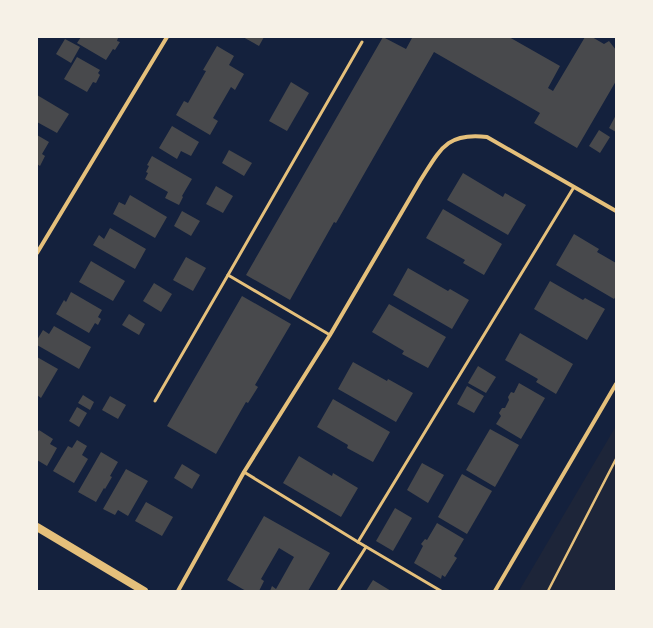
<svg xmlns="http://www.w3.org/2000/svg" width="653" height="628" viewBox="0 0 653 628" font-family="'Noto Sans',sans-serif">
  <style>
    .green { fill: #1d2539 }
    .building { fill: #48494c }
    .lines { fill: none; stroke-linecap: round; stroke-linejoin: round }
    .path { stroke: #e5c07b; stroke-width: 2.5 }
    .service { stroke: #e5c07b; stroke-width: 3 }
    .minor { stroke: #e5c07b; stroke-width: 4 }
    .secondary { stroke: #e5c07b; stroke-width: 8 }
  </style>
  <rect width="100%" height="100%" fill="#14213d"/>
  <polygon class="green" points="616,426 616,591 519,591"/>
  <g class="building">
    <polygon points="81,37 116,37 118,38 117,41 120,42 115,50 113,49 106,60 77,43"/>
    <polygon points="243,37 264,37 259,46"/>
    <polygon points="383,37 406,49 412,38 410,37 509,37 560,66 548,88 553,91 585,37 592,37 604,44 609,41 616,50 616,81 577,148 534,123 540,113 434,52 336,223 334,222 290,300 246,275"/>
    <polygon points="65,39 80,47 71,63 56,54"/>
    <polygon points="217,46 234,56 229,65 244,74 235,90 231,87 213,118 218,121 210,135 176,115 184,101 188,103 206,71 203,70"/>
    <polygon points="77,57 100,70 98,73 100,75 96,83 93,82 87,92 64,79"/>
    <polygon points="291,82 309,93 287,131 269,121"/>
    <polygon points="37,95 69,114 57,133 37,122"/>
    <polygon points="616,115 616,132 609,128"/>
    <polygon points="172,126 199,142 191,156 181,151 177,159 159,148"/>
    <polygon points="599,130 610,137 600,153 589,146"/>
    <polygon points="37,135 49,142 42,154 45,156 40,166 37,164"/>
    <polygon points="229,150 252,163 244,176 222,163"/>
    <polygon points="152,156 192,179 182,196 183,197 179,205 165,198 168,192 145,179 148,173 146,172 149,166 147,165"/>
    <polygon points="463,173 503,197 505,193 526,205 508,235 447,200"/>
    <polygon points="216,186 233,196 223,213 206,204"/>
    <polygon points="130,195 167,217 155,238 113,214 119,202 125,205"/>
    <polygon points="443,209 502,244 484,275 463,263 465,260 426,238"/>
    <polygon points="182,211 200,221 191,236 174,226"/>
    <polygon points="110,228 146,249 135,269 93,245 99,235 104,239"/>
    <polygon points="574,234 599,249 597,252 616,263 616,296 614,299 556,265"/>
    <polygon points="186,257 206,268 193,291 173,280"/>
    <polygon points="91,261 125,281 113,301 79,282"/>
    <polygon points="408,268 448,291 450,289 469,300 452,329 393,295"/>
    <polygon points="550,281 583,300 585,298 605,309 587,340 534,309"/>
    <polygon points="154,283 172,294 161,312 143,301"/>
    <polygon points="71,292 102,310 98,317 101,319 98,325 95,323 89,333 56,314 64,300 66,302"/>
    <polygon points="242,296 291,324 255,385 258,387 248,403 246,402 216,454 167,426"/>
    <polygon points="389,304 446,337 428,368 402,354 404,351 372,332"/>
    <polygon points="129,314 145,324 139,335 122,325"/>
    <polygon points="54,326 91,347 79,369 37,345 37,340 43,330 49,334"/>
    <polygon points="520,333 573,364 556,394 536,382 538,379 505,360"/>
    <polygon points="37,357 58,369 41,398 37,395"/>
    <polygon points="353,362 387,381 388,379 413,393 396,422 338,389"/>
    <polygon points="478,366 496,377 486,393 468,383"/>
    <polygon points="519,383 545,398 521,439 496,424 501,416 499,413 502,408 505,408 509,400 508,397 511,392 514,393"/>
    <polygon points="467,386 484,396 474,413 457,404"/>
    <polygon points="83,395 94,402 90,410 78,403"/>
    <polygon points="110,396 126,405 118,419 102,410"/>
    <polygon points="333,399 390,432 373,462 347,448 348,445 317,427"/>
    <polygon points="77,407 87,413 79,427 69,421"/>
    <polygon points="490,429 519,445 495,487 466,470"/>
    <polygon points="39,430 53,439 50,444 57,448 47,466 37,460 37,433"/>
    <polygon points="77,440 87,446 82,455 88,459 74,483 53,471 68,446 72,448"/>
    <polygon points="101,452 118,462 110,476 112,477 105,489 104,488 96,502 78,492"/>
    <polygon points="299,456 332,476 333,473 358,488 341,517 283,483"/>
    <polygon points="422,463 444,475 428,503 407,490"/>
    <polygon points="182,464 200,475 192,489 174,478"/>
    <polygon points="126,469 148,481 128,516 118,510 115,515 103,509"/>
    <polygon points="462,474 492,491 467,534 438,517"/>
    <polygon points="146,502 173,517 162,536 135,521"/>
    <polygon points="395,508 412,518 393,551 376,541"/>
    <polygon points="264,516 330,553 308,591 270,591 272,586 276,589 294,557 279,548 261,579 264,581 259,591 246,591 227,580"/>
    <polygon points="437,523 464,539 454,556 457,558 445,577 442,575 441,579 414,563 423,546 421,544 425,539 427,540"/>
    <polygon points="373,580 391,591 366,591"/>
  </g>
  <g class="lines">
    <polyline class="path" points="548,591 616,459"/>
    <g class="service">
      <polyline points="330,335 228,275 362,42"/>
      <polyline points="155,401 228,275"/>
      <polyline points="244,472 358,542 441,591"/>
      <polyline points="358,542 574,187"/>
      <polyline points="338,591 366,547"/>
    </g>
    <g class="minor">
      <polyline points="37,253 167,37"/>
      <path d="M178,591l66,-119 86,-137 90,-154c20,-31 26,-49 67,-44l129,74"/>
      <polyline points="495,591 616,384"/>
    </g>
    <polyline class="secondary" points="37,527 144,591"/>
  </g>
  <rect width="653" height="628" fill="none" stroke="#f6f1e7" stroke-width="76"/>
</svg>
